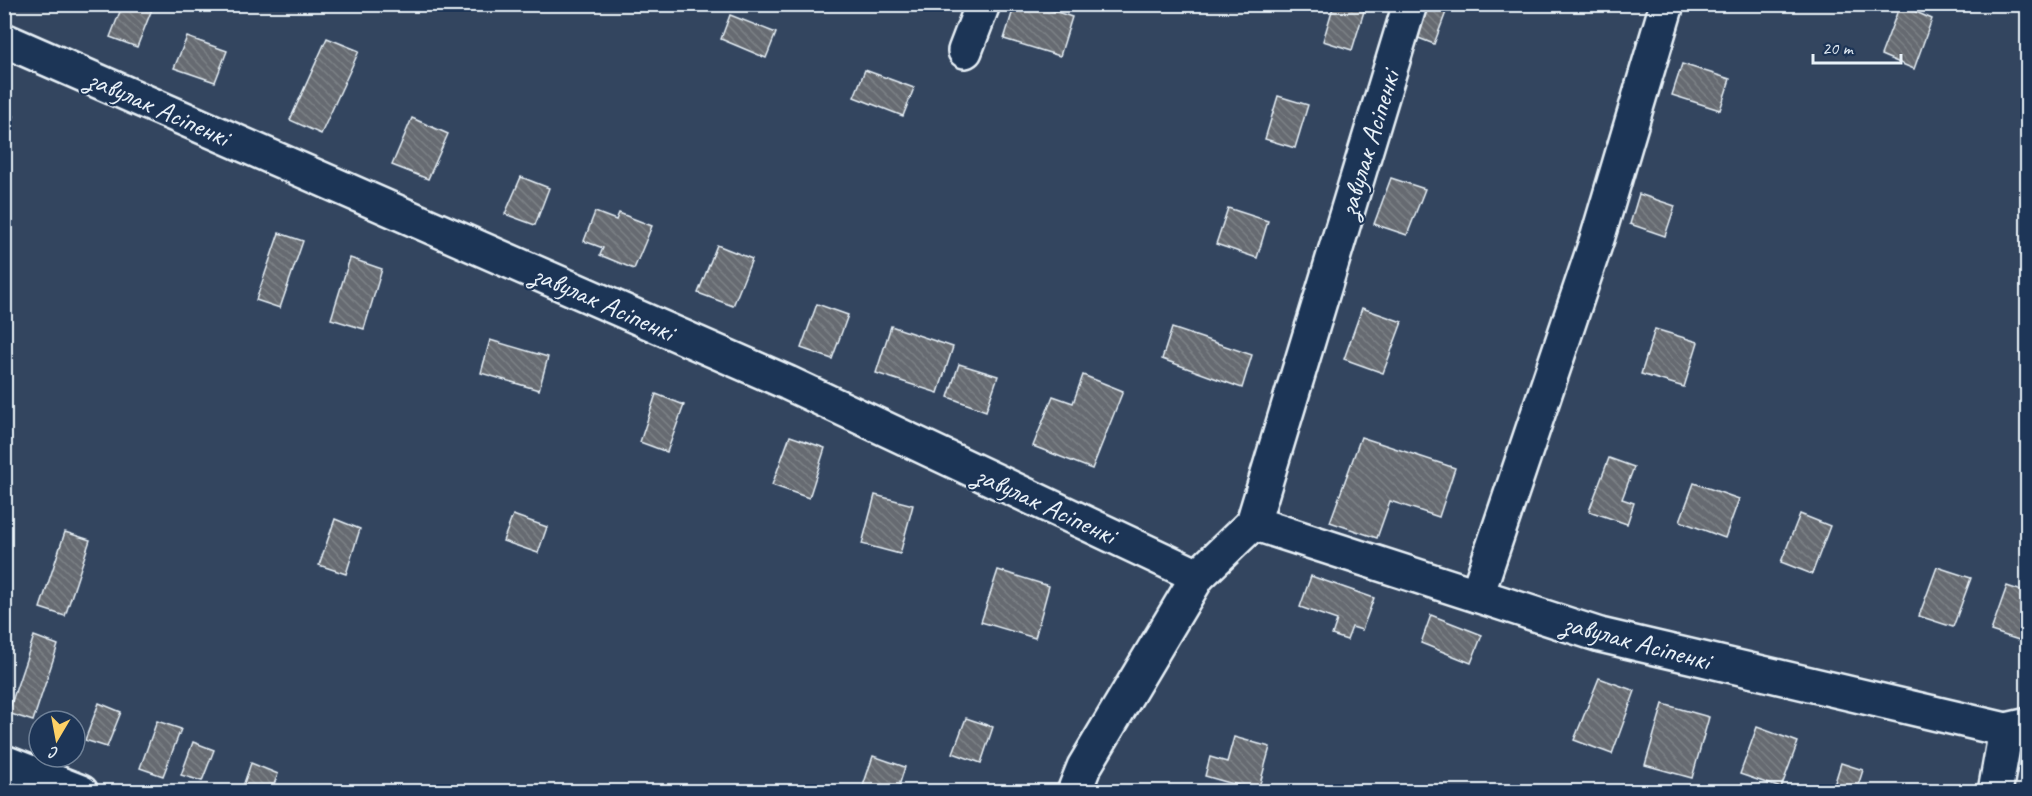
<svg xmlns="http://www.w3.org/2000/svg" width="2032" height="796" viewBox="0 0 2032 796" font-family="Caveat,sans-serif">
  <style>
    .building { fill: url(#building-back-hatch); stroke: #e8f1f8; stroke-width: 1.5 }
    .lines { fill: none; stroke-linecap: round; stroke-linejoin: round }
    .minor-casing { stroke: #e8f1f8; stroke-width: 38 }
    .minor { stroke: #1d3557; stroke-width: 33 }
    .labels { text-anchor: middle; stroke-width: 4.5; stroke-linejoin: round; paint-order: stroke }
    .street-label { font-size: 28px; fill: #e8f1f8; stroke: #1d3557 }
  </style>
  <defs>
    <pattern id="building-back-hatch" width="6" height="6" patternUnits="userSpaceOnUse" patternTransform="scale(1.5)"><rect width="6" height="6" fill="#666b71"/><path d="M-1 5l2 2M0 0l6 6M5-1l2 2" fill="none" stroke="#7c8186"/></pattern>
  </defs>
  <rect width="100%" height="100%" fill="#33455f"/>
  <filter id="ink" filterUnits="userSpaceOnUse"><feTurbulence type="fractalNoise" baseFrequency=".0167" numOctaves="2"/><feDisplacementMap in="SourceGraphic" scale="12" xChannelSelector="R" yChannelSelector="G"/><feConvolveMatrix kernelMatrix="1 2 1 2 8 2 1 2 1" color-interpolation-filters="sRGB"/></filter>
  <g filter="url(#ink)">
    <g class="building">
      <polygon points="123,4 154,4 137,47 110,37"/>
      <polygon points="1015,4 1033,4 1072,17 1060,56 1004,39"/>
      <polygon points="1334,4 1353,4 1365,8 1352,50 1323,41"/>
      <polygon points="1414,4 1449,4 1434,44 1403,32"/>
      <polygon points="1900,5 1932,19 1914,69 1881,55"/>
      <polygon points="730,15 776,33 766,58 721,39"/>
      <polygon points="187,37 227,51 215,82 174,68"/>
      <polygon points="327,38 359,51 321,134 290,120"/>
      <polygon points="1682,64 1730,79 1720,110 1672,95"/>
      <polygon points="865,70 914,88 903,116 854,97"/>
      <polygon points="1278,96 1308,105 1295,148 1265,139"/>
      <polygon points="4,113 14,116 4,146"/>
      <polygon points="412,118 448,134 428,179 392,165"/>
      <polygon points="521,177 549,188 535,225 505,214"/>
      <polygon points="1391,178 1425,189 1407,235 1374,224"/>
      <polygon points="1639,194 1675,206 1665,236 1630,224"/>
      <polygon points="1228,208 1268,221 1257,258 1216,244"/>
      <polygon points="595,212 616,220 619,213 652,226 634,269 600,255 603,248 584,241"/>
      <polygon points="279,233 303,241 280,308 256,300"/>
      <polygon points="717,245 752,259 733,306 698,293"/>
      <polygon points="350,258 382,269 364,329 331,319"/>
      <polygon points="817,304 848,315 832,359 801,348"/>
      <polygon points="1362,308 1402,322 1383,373 1344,359"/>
      <polygon points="891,326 953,347 938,393 876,373"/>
      <polygon points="1172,328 1252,355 1242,388 1162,359"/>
      <polygon points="1655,329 1698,342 1684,387 1641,374"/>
      <polygon points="490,340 548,357 539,390 481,373"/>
      <polygon points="959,364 998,376 986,411 948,397"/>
      <polygon points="1083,375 1123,391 1092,469 1033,446 1053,396 1073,403"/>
      <polygon points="656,394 684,405 667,452 640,442"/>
      <polygon points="790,436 825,448 809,498 772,485"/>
      <polygon points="1361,437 1455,468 1439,517 1390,501 1377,538 1330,522"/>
      <polygon points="1609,458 1634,467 1622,499 1634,503 1627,524 1589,511"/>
      <polygon points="1694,483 1739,499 1725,538 1680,521"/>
      <polygon points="875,495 913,505 900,554 862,544"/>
      <polygon points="1800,514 1830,526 1812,574 1781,562"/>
      <polygon points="513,515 547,527 538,553 503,541"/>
      <polygon points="335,519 360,529 346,574 319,565"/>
      <polygon points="65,532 90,540 65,616 40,608"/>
      <polygon points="1937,567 1971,578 1953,627 1919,616"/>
      <polygon points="998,570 1049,586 1035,638 981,622"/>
      <polygon points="1311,576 1374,598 1362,630 1352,627 1347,640 1332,635 1337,620 1300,607"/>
      <polygon points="2007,586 2028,593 2028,627 2022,641 1991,631"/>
      <polygon points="1431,615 1482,635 1471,663 1421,643"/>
      <polygon points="34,636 58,645 33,721 8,713"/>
      <polygon points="1599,678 1635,691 1612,754 1574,740"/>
      <polygon points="99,703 121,712 107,747 85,740"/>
      <polygon points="1663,704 1709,717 1692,778 1645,765"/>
      <polygon points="966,718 993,727 981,763 953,753"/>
      <polygon points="157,721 181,729 163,776 140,768"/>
      <polygon points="1757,727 1798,742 1781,788 1740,774"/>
      <polygon points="1234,737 1270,747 1258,791 1205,776 1210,757 1227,762"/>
      <polygon points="193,742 214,750 202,781 181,775"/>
      <polygon points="873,756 905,767 897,792 861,792"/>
      <polygon points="251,763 278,774 271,792 241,792"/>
      <polygon points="1841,763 1863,770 1856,792 1832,792"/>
      <polygon points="309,785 325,792 307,792"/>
    </g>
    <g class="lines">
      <defs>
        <g id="minor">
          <polyline points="4,40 788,383 1198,576"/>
          <polyline points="965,51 983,4"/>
          <polyline points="1253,523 1600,635 2006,730 2028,725"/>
          <polyline points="1477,595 1598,236 1667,4"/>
          <polyline points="4,762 81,792"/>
          <polyline points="1074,792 1084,767 1198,576 1253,523 1410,4"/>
          <polyline points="1995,792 2006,730"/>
        </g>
      </defs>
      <use href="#minor" class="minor-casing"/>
      <use href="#minor" class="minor"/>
    </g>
  </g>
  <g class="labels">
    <g class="street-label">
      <text transform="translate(159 107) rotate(24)" y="10">завулак Асіпенкі</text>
      <text transform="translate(1368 143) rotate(-73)" y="10">завулак Асіпенкі</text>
      <text transform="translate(604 302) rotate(24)" y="10">завулак Асіпенкі</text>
      <text transform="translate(1046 504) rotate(25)" y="10">завулак Асіпенкі</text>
      <text transform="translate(1637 641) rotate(15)" y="10">завулак Асіпенкі</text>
    </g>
  </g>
  <rect width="2032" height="796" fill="none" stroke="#1d3557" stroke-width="24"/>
  <rect x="12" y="12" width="2008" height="772" fill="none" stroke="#e8f1f8" stroke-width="2" filter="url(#ink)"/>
  <g transform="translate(57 739) rotate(190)"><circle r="28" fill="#1d3557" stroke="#6e8097" stroke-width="1.5"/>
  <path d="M0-4.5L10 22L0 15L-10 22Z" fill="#ffd166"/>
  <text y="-9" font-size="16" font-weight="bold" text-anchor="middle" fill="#e8f1f8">С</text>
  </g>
  <path d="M1813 54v9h88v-9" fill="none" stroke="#e8f1f8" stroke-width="3"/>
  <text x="1822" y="54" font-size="18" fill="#e8f1f8" stroke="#1d3557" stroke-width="4.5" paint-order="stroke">20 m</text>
</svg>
